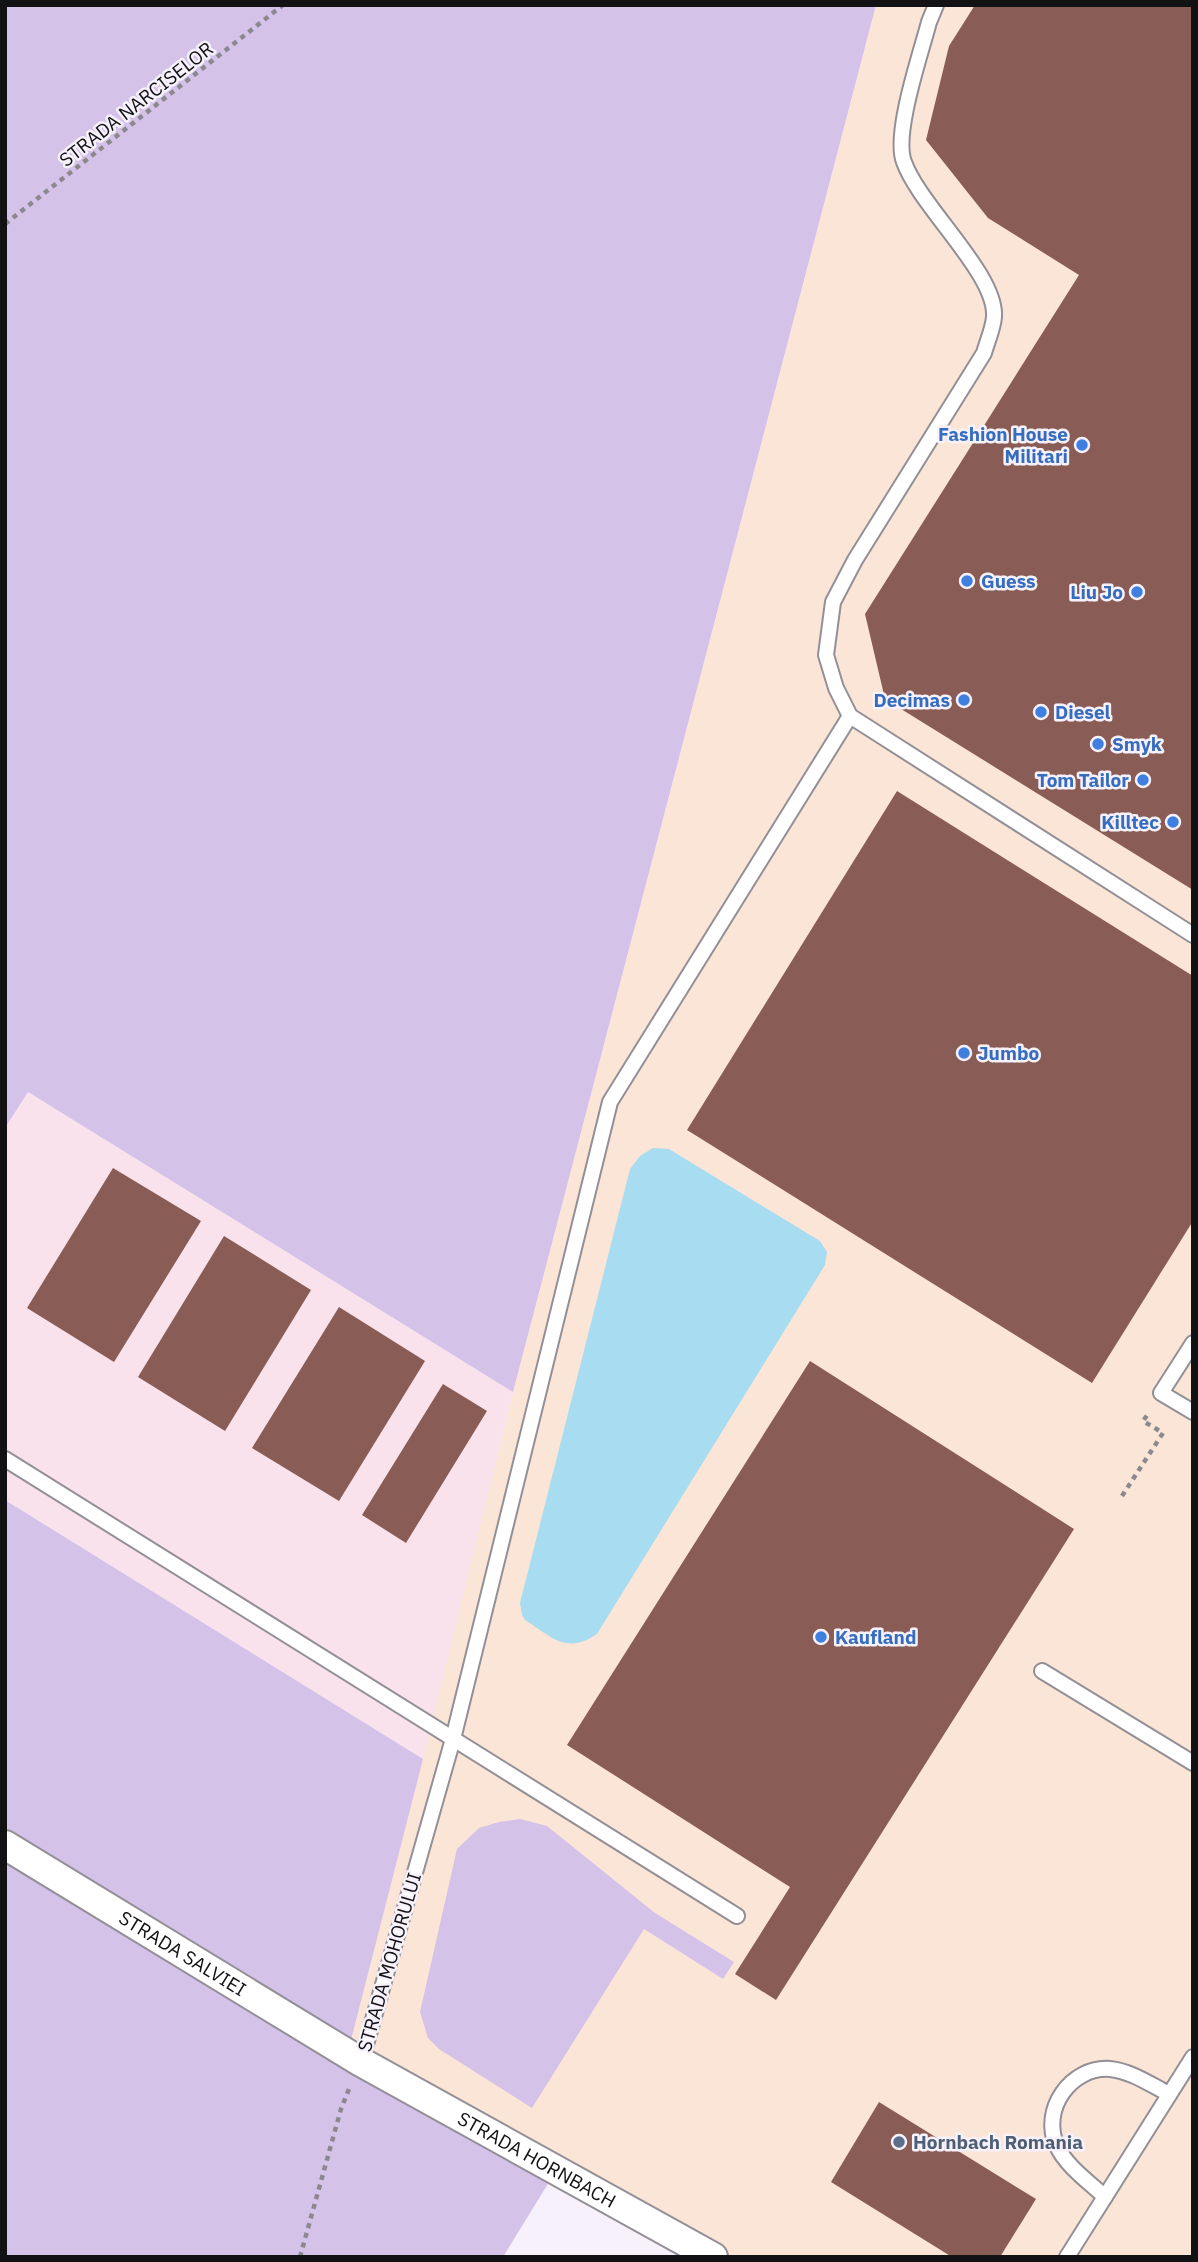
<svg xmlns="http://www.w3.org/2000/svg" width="1198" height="2262" viewBox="0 0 1198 2262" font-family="'IBM Plex Sans',sans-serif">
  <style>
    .commercial { fill: #fbe5d7 }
    .industrial { fill: #fae2ed }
    .green { fill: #d5c2e9 }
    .water { fill: #a8ddf1 }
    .building { fill: #895c55 }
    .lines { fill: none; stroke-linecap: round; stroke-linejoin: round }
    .lane-casing { stroke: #938f97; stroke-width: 18 }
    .street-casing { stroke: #938f97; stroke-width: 32 }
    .path { stroke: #8c888f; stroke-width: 4.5; stroke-dasharray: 5 5; stroke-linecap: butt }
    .lane { stroke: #fff; stroke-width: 14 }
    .street { stroke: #fff; stroke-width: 28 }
    .shop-dot { fill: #3f7fe0; stroke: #f6f1fa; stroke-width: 2.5 }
    .service-dot { fill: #5c6f8a; stroke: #f6f1fa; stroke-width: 2.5 }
    .labels { text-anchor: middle; stroke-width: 5; stroke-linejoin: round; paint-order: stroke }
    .street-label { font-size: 19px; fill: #121114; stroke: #f6f1fa }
    .shop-label { font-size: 19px; font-weight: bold; fill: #366cbe; stroke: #f6f1fa; text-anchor: end }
    .service-label { font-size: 19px; font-weight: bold; fill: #4e5e75; stroke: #f6f1fa; text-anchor: start }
  </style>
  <rect width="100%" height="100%" fill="#f6f1fa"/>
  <polygon class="commercial" points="876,5 1193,5 1193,2257 684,2257 350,2044 513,1392"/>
  <polygon class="industrial" points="28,1092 513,1392 423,1759 5,1500 5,1128"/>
  <g class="green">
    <polygon points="5,5 876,5 513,1392 28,1092 5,1128"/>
    <polygon points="5,1500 423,1759 350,2044 554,2174 503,2257 5,2257"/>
    <polygon points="520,1819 547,1826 655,1913 734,1962 723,1979 644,1929 532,2108 439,2049 428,2038 420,2012 457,1849 479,1828 499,1822"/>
  </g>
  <path class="water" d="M653,1148l16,1 151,92 7,11 -2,13 -228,369c-31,21 -45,3 -72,-14l-3,-5 -2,-12 110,-434 10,-13z"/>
  <g class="building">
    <polygon points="975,5 1193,5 1193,890 885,699 865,614 1079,275 988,218 926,140 949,46"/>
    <polygon points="897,791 1193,976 1193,1221 1092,1383 687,1130"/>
    <polygon points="113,1168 201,1221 114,1362 27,1308"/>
    <polygon points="224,1236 311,1290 225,1431 138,1377"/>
    <polygon points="339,1307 425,1361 339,1501 252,1448"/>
    <polygon points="810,1361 1074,1529 776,2000 735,1974 790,1887 567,1745"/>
    <polygon points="443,1384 487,1411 406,1543 362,1515"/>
    <polygon points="879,2102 1036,2199 1000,2257 952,2257 831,2182"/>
  </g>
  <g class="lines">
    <defs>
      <g id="lane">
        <path d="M936,5l-7,17c-8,31 -36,112 -25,140 16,45 93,112 90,155 -1,12 -7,25 -10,36l-129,207 -22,42 -7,53 10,33 14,28 343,219"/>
        <polyline points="1193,1343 1161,1393 1193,1412"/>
        <polyline points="5,1459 737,1916"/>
        <polyline points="1042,1671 1193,1763"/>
        <polyline points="361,2062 453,1739 610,1102 850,716"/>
        <path d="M1105,2197c-16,-15 -39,-31 -48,-51 -17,-36 14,-80 53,-77 21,2 41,16 59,25"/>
        <polyline points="1067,2257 1193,2057"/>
      </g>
      <g id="street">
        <path id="s1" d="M5,1845l356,217 352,195"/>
      </g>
    </defs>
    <use href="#lane" class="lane-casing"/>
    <use href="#street" class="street-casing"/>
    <g class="path">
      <polyline points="5,224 283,5"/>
      <polyline points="1122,1496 1163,1433 1143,1421 1148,1414"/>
      <polyline points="300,2257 341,2109 349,2089"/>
    </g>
    <use href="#lane" class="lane"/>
    <use href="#street" class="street"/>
  </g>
  <g class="shop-dot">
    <circle cx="1082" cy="445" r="7"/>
    <circle cx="967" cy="581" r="7"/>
    <circle cx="1137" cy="592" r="7"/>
    <circle cx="964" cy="700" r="7"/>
    <circle cx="1041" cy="712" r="7"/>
    <circle cx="1098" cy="744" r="7"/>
    <circle cx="1143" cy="780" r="7"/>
    <circle cx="1173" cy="822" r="7"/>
    <circle cx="964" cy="1053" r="7"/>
    <circle cx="821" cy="1637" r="7"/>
  </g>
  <circle class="service-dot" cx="899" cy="2142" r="7"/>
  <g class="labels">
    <g class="street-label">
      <text transform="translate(136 104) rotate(-38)" y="7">STRADA NARCISELOR</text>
      <text dy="7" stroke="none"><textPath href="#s1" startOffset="208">STRADA SALVIEI</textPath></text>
      <text transform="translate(389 1962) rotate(-74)" y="7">STRADA MOHORULUI</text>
      <text dy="7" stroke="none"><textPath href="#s1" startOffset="618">STRADA HORNBACH</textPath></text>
    </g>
    <g class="shop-label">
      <text x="1068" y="441">Fashion House<tspan x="1068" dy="22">Militari</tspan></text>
      <text x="981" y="588" text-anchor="start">Guess</text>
      <text x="1123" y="599">Liu Jo</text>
      <text x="950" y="707">Decimas</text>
      <text x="1055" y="719" text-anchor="start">Diesel</text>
      <text x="1112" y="751" text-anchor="start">Smyk</text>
      <text x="1129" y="787">Tom Tailor</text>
      <text x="1159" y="829">Killtec</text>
      <text x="978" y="1060" text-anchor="start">Jumbo</text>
      <text x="835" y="1644" text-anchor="start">Kaufland</text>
    </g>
    <g class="service-label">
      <text x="913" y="2149">Hornbach Romania</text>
    </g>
  </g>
  <rect width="1198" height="2262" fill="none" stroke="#121114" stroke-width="14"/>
</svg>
